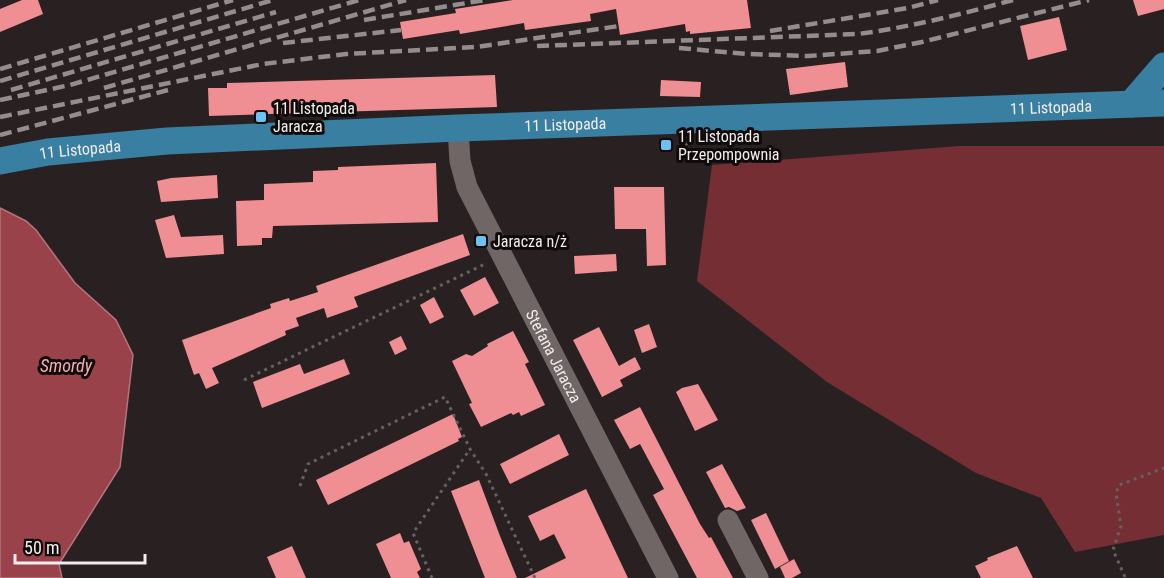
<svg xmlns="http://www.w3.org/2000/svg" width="1164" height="578" viewBox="0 0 1164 578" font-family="'Roboto Condensed',sans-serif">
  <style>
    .green { fill: #752e34 }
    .water { fill: #9a424a; stroke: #b4757b; stroke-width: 1.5 }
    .building { fill: #ef8e93 }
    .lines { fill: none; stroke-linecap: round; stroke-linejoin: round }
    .path { stroke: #676060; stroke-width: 3; stroke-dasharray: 3 4.5; stroke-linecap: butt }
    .minor { stroke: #706666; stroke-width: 21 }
    .major { stroke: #397fa1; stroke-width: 27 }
    .rail { stroke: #948d8d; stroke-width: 4.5; stroke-dasharray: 12 6; stroke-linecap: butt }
    .poi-dot { fill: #6ec2f3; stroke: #0f0b0b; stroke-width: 2 }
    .labels { text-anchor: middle; stroke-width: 6; stroke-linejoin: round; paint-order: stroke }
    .street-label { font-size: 16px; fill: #f2ecec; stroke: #0f0b0b }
    .poi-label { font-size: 16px; fill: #f2ecec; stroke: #0f0b0b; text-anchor: start }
    .water-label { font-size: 18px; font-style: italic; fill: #f8adaf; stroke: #0f0b0b }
  </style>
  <rect width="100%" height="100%" fill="#292121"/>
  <polygon class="green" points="960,146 1164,146 1164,535 1075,552 1041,498 976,473 827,382 697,281 712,165"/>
  <polygon class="water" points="0,208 26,221 36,230 75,283 116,320 133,355 120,467 59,564 62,578 0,578"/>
  <g class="building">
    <polygon points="22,0 38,0 43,14 0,32 0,9"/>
    <polygon points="513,0 747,0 751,28 690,34 690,31 686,32 685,24 620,35 616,9 590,14 591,21 525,30 524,23 460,34 459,30 403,39 400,22 456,13 455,9"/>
    <polygon points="1133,0 1164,0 1164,9 1138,16"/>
    <polygon points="1059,17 1067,50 1028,60 1020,26"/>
    <polygon points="845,62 848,87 790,95 786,69"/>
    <polygon points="495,75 497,107 209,116 208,88 227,88 227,83"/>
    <polygon points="661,80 701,82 700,97 660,96"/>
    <polygon points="436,163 438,222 273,226 272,238 262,238 262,245 237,246 236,201 264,200 264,184 313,182 313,171 338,170 338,167"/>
    <polygon points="217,175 218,198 161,202 157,181 171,178"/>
    <polygon points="614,187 664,187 666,265 647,266 646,229 615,229"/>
    <polygon points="174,215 181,237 223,235 224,254 166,258 155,220"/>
    <polygon points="463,234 470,255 354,297 358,307 327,318 324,308 296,318 299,326 285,331 286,335 212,368 219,383 206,389 199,373 194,375 182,340 271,308 270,304 289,298 290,301 318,292 316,286"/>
    <polygon points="616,254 617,271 575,274 574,256"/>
    <polygon points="485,277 499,303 474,316 460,290"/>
    <polygon points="434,297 444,317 430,324 420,305"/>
    <polygon points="649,324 657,347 642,353 634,330"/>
    <polygon points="599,327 619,366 635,357 641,369 620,380 623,386 602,397 573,340"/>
    <polygon points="513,331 529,362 525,364 545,405 521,416 519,412 513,415 511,413 481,427 469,404 472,403 452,361 466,354 472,356 488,346 487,344"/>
    <polygon points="401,336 407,349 395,355 389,342"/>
    <polygon points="344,359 350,374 262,408 253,382 300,364 304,374"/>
    <polygon points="698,384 718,420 695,431 676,392 682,388"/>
    <polygon points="640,407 700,524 709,538 711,537 733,578 697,578 653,495 664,489 640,444 630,449 614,420"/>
    <polygon points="453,414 462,437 458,439 459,441 328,505 316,480"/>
    <polygon points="559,434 569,455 510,484 500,464"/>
    <polygon points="722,464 746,508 737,511 729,507 725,508 706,472"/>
    <polygon points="479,480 500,536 517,578 485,578 451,491"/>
    <polygon points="586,489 628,578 525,578 566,558 554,534 540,541 528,516"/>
    <polygon points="766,513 789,561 775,569 751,520"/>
    <polygon points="400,533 404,543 409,541 421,569 417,572 420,578 391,578 376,544"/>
    <polygon points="292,546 306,578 276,578 267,557"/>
    <polygon points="1017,546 1033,578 981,578 975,566 988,560 987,558"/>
    <polygon points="794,559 801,573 792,578 785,578 780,567"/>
  </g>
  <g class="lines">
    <g class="path">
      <polyline points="685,144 692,143"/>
      <polyline points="244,380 487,263"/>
      <polyline points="300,486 308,464 445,397 470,449 486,474 535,578"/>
      <polyline points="1125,577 1113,550 1121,526 1116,493 1119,485 1164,468"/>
      <polyline points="432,578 413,533 470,449"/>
    </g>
    <g class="minor">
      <path id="s1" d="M458,128l2,33 7,26 201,391"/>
      <polyline points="728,520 758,578"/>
    </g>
    <g class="major">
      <polyline points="1131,104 1164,66"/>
      <path id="s2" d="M0,161l48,-9 119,-11 291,-13 706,-25"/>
    </g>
    <g class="rail">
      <polyline points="364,20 485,0"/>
      <polyline points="770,31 908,8 938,0"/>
      <polyline points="283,43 401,30"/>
      <path d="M537,46l321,-12c53,-7 104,-20 155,-34"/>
      <polyline points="679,48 747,54 808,56 877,51 922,42 1089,0"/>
      <polyline points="0,69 233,0"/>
      <polyline points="0,81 273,0"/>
      <polyline points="104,88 406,0"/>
      <polyline points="11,90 276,12"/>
      <polyline points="0,100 70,85 359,0"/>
      <polyline points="0,117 263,64 346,54 476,47 619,26"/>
      <polyline points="0,135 168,90"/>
    </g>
  </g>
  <g class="poi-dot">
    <rect x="255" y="111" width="12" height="12" rx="3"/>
    <rect x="660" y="139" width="12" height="12" rx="3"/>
    <rect x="475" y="235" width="12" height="12" rx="3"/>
  </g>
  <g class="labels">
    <g class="street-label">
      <text dy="6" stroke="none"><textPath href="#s2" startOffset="1053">11 Listopada</textPath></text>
      <text dy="6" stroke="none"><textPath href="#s2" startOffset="567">11 Listopada</textPath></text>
      <text dy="6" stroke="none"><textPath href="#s2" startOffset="81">11 Listopada</textPath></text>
      <text dy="6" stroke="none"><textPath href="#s1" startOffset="250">Stefana Jaracza</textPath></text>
    </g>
    <g class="poi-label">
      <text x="273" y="114">11 Listopada<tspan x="273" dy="18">Jaracza</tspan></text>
      <text x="678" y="142">11 Listopada<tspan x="678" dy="18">Przepompownia</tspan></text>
      <text x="493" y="247">Jaracza n/ż</text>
    </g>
    <g class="water-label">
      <text x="66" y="372">Smordy</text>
    </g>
  </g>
  <path d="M15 554v9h130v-9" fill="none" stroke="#f2ecec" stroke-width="3"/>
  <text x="24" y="554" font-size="18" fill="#f2ecec" stroke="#0f0b0b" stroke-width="4.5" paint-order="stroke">50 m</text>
</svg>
